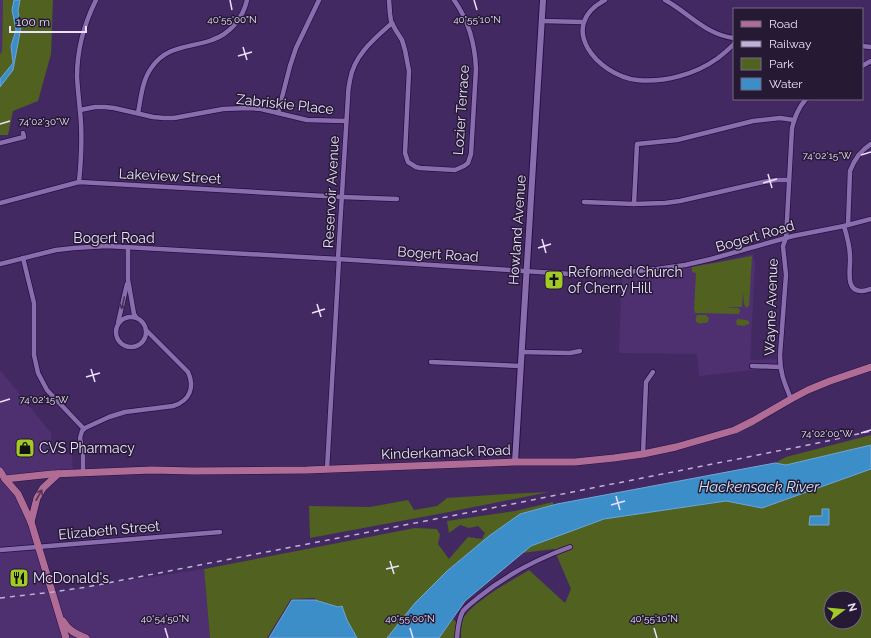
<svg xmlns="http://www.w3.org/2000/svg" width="871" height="638" viewBox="0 0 871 638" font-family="Raleway,sans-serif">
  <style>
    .built { fill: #4e3071 }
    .green { fill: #506120; fill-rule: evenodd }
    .water { fill: #3c8ec8; stroke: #70a7d8 }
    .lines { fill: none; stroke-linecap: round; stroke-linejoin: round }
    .minor-casing { stroke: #2a0d46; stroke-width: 6 }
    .tertiary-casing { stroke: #2a0d46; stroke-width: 8 }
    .primary-casing { stroke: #2a0d46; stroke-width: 8 }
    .minor { stroke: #896eae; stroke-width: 4.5 }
    .tertiary { stroke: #896eae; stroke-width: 6 }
    .primary { stroke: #af6c95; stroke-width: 7 }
    .rail { stroke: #c0b2d6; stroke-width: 1.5; stroke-dasharray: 5 5; stroke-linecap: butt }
    .oneway { stroke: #433358 }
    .oneway2 { stroke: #553655 }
    .ticks { fill: none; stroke: #ebe0fd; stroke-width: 1.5 }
    .labels { text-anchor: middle; stroke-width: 3; stroke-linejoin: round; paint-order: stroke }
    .street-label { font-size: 14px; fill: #ebe0fd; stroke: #251933 }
    .poi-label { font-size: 14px; fill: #ebe0fd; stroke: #251933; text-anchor: start }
    .water-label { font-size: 15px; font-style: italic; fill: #d3e6f6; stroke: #251933 }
    .ticks-label { font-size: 10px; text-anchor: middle; fill: #ebe0fd; stroke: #251933; stroke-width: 3; stroke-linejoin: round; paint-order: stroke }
  </style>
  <rect width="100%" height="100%" fill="#432962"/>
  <g class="built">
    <polygon points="0,0 3,0 2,52 0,54"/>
    <polygon points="753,254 755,263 750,360 780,359 780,367 699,376 697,354 619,353 622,272 715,263"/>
    <polygon points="0,370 51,433 52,454 72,454 73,473 6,479 18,494 53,592 204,569 210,638 0,638"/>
  </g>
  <g class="green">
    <polygon points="3,0 14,0 12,10 16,30 11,46 13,63 0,79 0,54 2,52"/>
    <polygon points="20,0 53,0 51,54 38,101 13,111 8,135 0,135 0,87 13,70 21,27 18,11"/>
    <polygon points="752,256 749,306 746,308 744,304 743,292 742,307 724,307 738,308 740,310 739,314 695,313 694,309 696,273 692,272 692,267"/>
    <path d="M697,315h9l3,3 -1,4c-6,2 -16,3 -11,-7z"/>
    <path d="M738,319c4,1 7,0 11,2v3l-5,2 -7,-1 -1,-4z"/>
    <polygon points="871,435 871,445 786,465 775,463 786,457"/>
    <path d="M871,469v169h-410c0,-6 0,-14 2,-19 9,-17 48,-38 66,-49l36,33 6,-14 -17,-40 -32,4 9,-7 73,-27 122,-18 36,7zM831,598h24v24h-24z"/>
    <polygon points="549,492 449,512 310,538 309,506 370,507 408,500 414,510 437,506 447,498 506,494"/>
    <polygon points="553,502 553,506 520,514 489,536 447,571 415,603 387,638 357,638 347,620 342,606 338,607 315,600 315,598 291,599 267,638 210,638 204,569 415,528 437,529 440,535 438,544 449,559 468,537 482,539 485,533 478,526 469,528 460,525 449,533 447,521 515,511"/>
    <polygon points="453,619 458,624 455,638 439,638"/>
  </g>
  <g class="water">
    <polygon points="14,0 20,0 18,11 21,27 13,70 0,87 0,79 13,63 11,46 16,30 12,10"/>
    <polygon points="871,445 871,469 762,508 726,501 604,519 531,546 465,601 439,638 387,638 415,603 447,571 489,536 520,514 557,504 775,463 786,465"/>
    <polygon points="822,509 829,509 829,525 809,525 810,516 822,516"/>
    <polygon points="292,600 315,600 338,607 342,606 347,620 357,638 269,638"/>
  </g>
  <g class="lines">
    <defs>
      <g id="minor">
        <path d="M389,0l1,14 1,7 4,8 7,11 3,10 4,21 -4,82 3,9 8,5 4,1 35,2 9,-4 4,-3 3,-9 5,-85c-1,-25 -7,-48 -22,-69"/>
        <path d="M605,0c-49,26 -8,75 32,80 27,3 59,-6 81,-22 5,-4 11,-9 16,-14"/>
        <path d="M665,0c24,13 41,35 69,38"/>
        <polyline points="542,21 584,22"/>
        <polyline points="862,46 871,47"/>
        <polyline points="862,66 871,61"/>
        <polyline points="80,110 95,107 105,107 114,108 153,117 164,118 174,118 223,109 248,108 261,109 307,120 346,121"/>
        <path d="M138,113c3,-15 4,-33 14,-46 15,-22 38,-19 60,-27 18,-6 31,-22 35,-40"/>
        <polyline points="278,113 290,66 296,48 319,0"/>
        <polyline points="0,143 24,137 23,133"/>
        <path d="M79,182c2,-20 3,-39 2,-59 -1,-15 -3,-30 -4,-46 0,-27 7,-53 19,-77"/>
        <polyline points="584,202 634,204 665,203 680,201 763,182 776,180 789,180"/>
        <polyline points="0,203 79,182 342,197 397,199"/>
        <polyline points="634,204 637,144 677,140 753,121 780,118 794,120"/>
        <path d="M848,225l2,-54c4,-11 10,-20 21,-27"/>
        <path d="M844,226c3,10 6,20 6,31 1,10 -6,35 12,34 3,0 6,-1 9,-2"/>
        <polyline points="128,247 128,280 134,314 136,317"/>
        <polyline points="23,258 34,303 34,355 38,373 47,390 84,429"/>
        <path d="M338,259l10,-163c0,-5 1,-11 2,-16 4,-25 24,-41 42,-57"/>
        <polyline points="0,264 56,250 74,248 107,246 338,259 571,274 599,274 628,272 657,269 685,265 711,259 793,236 844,226 871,219"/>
        <circle cx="131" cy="332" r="15"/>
        <polyline points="118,323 127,284"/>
        <polyline points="522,352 570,353 580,351"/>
        <polyline points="431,362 521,366"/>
        <polyline points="752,366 780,367"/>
        <path d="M791,399c-7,-17 -11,-26 -11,-44l6,-80 -3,-29 3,-8 6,-110c3,-11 6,-20 14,-29"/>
        <polyline points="643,454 646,382 653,372"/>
        <polyline points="327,469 339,259"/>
        <path d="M83,472v-18l-3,-16 2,-7 3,-3 24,-11 16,-5 48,-6c17,-5 22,-19 15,-34l-41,-41"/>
        <polyline points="0,550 220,532"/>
        <path d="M457,638c1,-10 1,-18 6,-27 4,-5 11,-10 16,-14 27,-22 58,-38 91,-50"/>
      </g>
      <polyline id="tertiary" points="515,462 543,0"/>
      <g id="primary">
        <polyline points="0,471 5,479 18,494 31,522 66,638"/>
        <polyline points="5,479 52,474 152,470 194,471 307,470 515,462 575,462 614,458 643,454 676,447 735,430 753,421 791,399 808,390 830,381 871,367"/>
        <polyline points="31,522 37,498 43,488 58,474"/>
        <path d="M63,621c6,10 13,13 23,17"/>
      </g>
    </defs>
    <use href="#minor" class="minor-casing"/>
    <use href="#tertiary" class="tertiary-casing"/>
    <use href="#primary" class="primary-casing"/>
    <use href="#minor" class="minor"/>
    <use href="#tertiary" class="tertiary"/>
    <use href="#primary" class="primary"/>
    <polyline class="rail" points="0,598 53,592 87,587 492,508 823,442 871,431"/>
  </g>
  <defs><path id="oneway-shaft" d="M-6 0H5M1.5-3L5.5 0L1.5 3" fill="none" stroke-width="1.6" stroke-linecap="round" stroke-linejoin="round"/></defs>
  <use class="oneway" href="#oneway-shaft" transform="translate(123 303) rotate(103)"/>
  <use class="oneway2" href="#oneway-shaft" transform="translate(39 495) rotate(-61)"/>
  <path class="ticks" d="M230,0l2,10M474,0l3,10M243,47l4,13M238,56l14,-4M0,124l10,-3M861,155l10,-3M768,174l4,14M763,183l14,-4M542,239l4,14M538,248l13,-4M317,304l4,13M312,313l13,-4M91,369l4,13M86,377l14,-4M0,402l10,-3M861,433l10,-3M616,496l4,14M611,505l14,-4M390,561l4,13M386,569l13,-3M165,628l3,10M410,628l3,10M654,628l3,10"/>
  <defs>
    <symbol id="church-square" viewBox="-11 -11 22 22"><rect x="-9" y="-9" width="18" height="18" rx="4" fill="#a3c927" stroke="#251933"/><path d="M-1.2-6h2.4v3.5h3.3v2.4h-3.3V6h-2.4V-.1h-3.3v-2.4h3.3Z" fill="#111"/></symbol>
    <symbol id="shop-square" viewBox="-11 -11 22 22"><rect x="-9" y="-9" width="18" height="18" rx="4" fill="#a3c927" stroke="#251933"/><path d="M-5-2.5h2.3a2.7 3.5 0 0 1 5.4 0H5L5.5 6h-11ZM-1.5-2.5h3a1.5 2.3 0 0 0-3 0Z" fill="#111"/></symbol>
    <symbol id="restaurant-square" viewBox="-11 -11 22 22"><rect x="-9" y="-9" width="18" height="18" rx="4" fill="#a3c927" stroke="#251933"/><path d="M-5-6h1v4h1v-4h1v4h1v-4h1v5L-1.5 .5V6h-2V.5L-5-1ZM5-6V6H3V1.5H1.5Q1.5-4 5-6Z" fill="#111"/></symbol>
  </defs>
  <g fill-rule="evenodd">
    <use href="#church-square" x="543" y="269" width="22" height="22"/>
    <use href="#shop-square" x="14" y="437" width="22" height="22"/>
    <use href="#restaurant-square" x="8" y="567" width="22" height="22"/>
  </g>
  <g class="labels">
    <g class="street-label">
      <text transform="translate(285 104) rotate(6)" y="5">Zabriskie Place</text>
      <text transform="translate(461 110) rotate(-86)" y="5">Lozier Terrace</text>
      <text transform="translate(170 176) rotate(3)" y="5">Lakeview Street</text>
      <text transform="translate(331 192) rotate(-87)" y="5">Reservoir Avenue</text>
      <text transform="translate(517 230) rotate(-86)" y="5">Howland Avenue</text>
      <text transform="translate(755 236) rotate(-16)" y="5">Bogert Road</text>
      <text x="114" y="243">Bogert Road</text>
      <text transform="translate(438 254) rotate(4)" y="5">Bogert Road</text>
      <text transform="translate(771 307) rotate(-88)" y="5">Wayne Avenue</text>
      <text transform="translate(446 452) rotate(-2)" y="5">Kinderkamack Road</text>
      <text transform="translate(109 530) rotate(-5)" y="5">Elizabeth Street</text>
    </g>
    <g class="poi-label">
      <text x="568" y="277">Reformed Church<tspan x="568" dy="16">of Cherry Hill</tspan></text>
      <text x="39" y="453">CVS Pharmacy</text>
      <text x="33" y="583">McDonald's</text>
    </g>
    <g class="water-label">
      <text x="759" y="492">Hackensack River</text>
    </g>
  </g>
  <g class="ticks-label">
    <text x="232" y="23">40°55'00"N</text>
    <text x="477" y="23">40°55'10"N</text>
    <text x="44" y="125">74°02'30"W</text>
    <text x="827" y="159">74°02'15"W</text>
    <text x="44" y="403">74°02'15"W</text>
    <text x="827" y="437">74°02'00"W</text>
    <text x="165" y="622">40°54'50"N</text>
    <text x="410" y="622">40°55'00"N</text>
    <text x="654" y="622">40°55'10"N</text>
  </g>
  <rect x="733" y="8" width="130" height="92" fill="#251933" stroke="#746984"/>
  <rect x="741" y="21" width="20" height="6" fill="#af6c95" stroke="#746984"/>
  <text x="769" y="28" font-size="12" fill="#ebe0fd">Road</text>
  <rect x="741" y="41" width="20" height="6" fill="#c0b2d6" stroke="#746984"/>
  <text x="769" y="48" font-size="12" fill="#ebe0fd">Railway</text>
  <rect x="741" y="58" width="20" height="12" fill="#506120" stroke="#746984"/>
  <text x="769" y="68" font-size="12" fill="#ebe0fd">Park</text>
  <rect x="741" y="78" width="20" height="12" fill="#3c8ec8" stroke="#746984"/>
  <text x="769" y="88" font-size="12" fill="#ebe0fd">Water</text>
  <g transform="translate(843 610) rotate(74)"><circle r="19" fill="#251933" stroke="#746984"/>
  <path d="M0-3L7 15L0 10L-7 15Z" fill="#a3c927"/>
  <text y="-6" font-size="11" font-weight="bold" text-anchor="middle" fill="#ebe0fd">N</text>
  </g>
  <path d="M10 26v6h76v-6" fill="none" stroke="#ebe0fd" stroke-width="2"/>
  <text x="16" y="26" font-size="12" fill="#ebe0fd" stroke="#251933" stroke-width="3" paint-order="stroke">100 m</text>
</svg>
